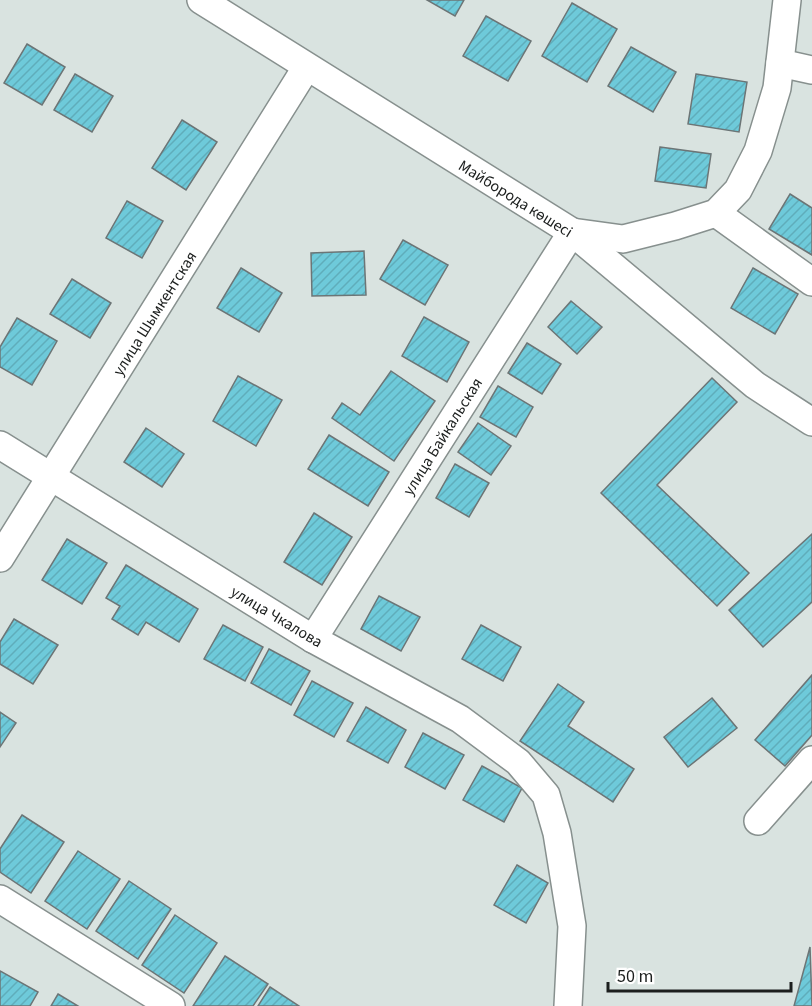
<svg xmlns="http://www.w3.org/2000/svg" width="812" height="1006" viewBox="0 0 812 1006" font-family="'Source Sans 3',sans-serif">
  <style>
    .building { fill: url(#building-hatch); stroke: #6c7576; stroke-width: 1.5 }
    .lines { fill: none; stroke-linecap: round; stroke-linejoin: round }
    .minor-casing { stroke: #87908e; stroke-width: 30 }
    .minor { stroke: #fff; stroke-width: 27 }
    .labels { text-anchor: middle; stroke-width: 4.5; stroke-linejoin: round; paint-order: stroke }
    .street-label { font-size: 16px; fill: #1c1f1e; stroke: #fff }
  </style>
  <defs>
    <pattern id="building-hatch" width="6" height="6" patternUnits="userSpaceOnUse" patternTransform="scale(1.5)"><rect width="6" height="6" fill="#6ecada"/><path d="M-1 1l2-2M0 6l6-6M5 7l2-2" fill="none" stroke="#5fadbb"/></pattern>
  </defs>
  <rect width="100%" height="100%" fill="#d9e3e0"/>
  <g class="building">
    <polygon points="427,0 464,0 455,16"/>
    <polygon points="572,3 617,29 587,82 542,56"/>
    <polygon points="486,16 531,41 508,81 463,56"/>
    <polygon points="27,44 65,67 42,105 4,83"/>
    <polygon points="631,47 676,72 653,112 608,86"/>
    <polygon points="75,74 113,96 92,132 54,110"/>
    <polygon points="696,74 747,82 739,132 688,124"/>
    <polygon points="182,120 217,142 186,190 152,168"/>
    <polygon points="660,147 711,154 706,188 655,181"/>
    <polygon points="790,194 812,208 812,255 769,229"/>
    <polygon points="127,201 163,221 142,258 106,238"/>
    <polygon points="403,240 448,265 425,305 380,279"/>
    <polygon points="364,251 366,295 312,296 311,253"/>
    <polygon points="241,268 282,293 259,332 217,308"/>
    <polygon points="753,268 798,294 775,334 731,308"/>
    <polygon points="72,279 111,303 90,338 50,314"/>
    <polygon points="571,301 602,327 577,354 548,327"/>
    <polygon points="424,317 469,342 447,382 402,356"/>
    <polygon points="17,318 57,341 32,385 0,367 0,347"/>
    <polygon points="527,343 561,364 542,394 508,373"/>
    <polygon points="391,371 435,401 394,461 332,418 342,403 360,415"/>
    <polygon points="238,376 282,400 256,446 213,421"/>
    <polygon points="712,378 737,402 657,485 749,573 717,606 601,493"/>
    <polygon points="498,386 533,407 516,437 480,417"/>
    <polygon points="478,423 511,446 491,475 458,452"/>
    <polygon points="146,428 184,454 162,487 124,462"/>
    <polygon points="329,435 389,472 368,506 308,469"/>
    <polygon points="455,464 489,483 469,517 436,498"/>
    <polygon points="314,513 352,537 322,585 284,562"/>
    <polygon points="812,534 812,602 763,647 729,610"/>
    <polygon points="67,539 107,563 82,604 42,580"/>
    <polygon points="126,565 198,609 179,642 146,622 138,635 112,619 120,606 106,598"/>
    <polygon points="379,596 420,617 401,651 361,629"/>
    <polygon points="14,619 58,645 33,684 0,664 0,642"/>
    <polygon points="223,625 263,647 245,681 204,659"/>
    <polygon points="481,625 521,647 503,681 462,659"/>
    <polygon points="269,649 310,671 291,705 251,683"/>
    <polygon points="812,675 812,735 785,766 755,740"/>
    <polygon points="312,681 353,703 334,737 294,715"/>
    <polygon points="558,684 584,702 568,726 634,769 613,802 520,741"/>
    <polygon points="712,698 737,728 688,767 664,737"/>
    <polygon points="366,707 406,730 388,763 347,741"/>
    <polygon points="0,712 16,723 0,747"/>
    <polygon points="423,733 464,755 445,789 405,767"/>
    <polygon points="482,766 522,788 504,822 463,800"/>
    <polygon points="22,815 64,842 31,893 0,872 0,849"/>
    <polygon points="78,851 120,879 87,929 45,901"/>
    <polygon points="517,865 548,883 526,923 494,905"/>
    <polygon points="129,881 171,909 138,959 96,931"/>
    <polygon points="175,915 217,943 184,993 142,965"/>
    <polygon points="810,947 812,1006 794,1006"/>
    <polygon points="225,956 268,984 253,1006 193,1006"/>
    <polygon points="0,971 38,992 30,1006 0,1006"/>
    <polygon points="270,987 299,1006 258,1006"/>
    <polygon points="58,994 78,1006 51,1006"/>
  </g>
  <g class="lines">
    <defs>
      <g id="minor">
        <polyline points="201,0 572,232 755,385 812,422"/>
        <polyline points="780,63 812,70"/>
        <polyline points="716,213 812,282"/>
        <polyline points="572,232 623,239 675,226 716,213 738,190 758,151 777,88 787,0"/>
        <polyline points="0,445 313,639 460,719 518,762 546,795 557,833 572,926 568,1006"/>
        <polyline points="0,558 306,68"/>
        <polyline points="313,639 572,232"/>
        <polyline points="758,821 812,760"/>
        <polyline points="0,899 171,1006"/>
      </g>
    </defs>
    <use href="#minor" class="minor-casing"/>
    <use href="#minor" class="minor"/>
  </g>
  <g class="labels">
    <g class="street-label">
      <text transform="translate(516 198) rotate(32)" y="6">Майборода көшесі</text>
      <text transform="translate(154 313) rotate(-58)" y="6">улица Шымкентская</text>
      <text transform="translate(442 436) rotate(-58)" y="6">улица Байкальская</text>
      <text transform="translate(277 616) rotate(31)" y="6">улица Чкалова</text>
    </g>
  </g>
  <path d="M608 982v9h183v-9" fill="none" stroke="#1c1f1e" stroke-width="3"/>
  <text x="617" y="982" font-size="18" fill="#1c1f1e" stroke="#ffffff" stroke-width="4.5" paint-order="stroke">50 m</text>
</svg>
